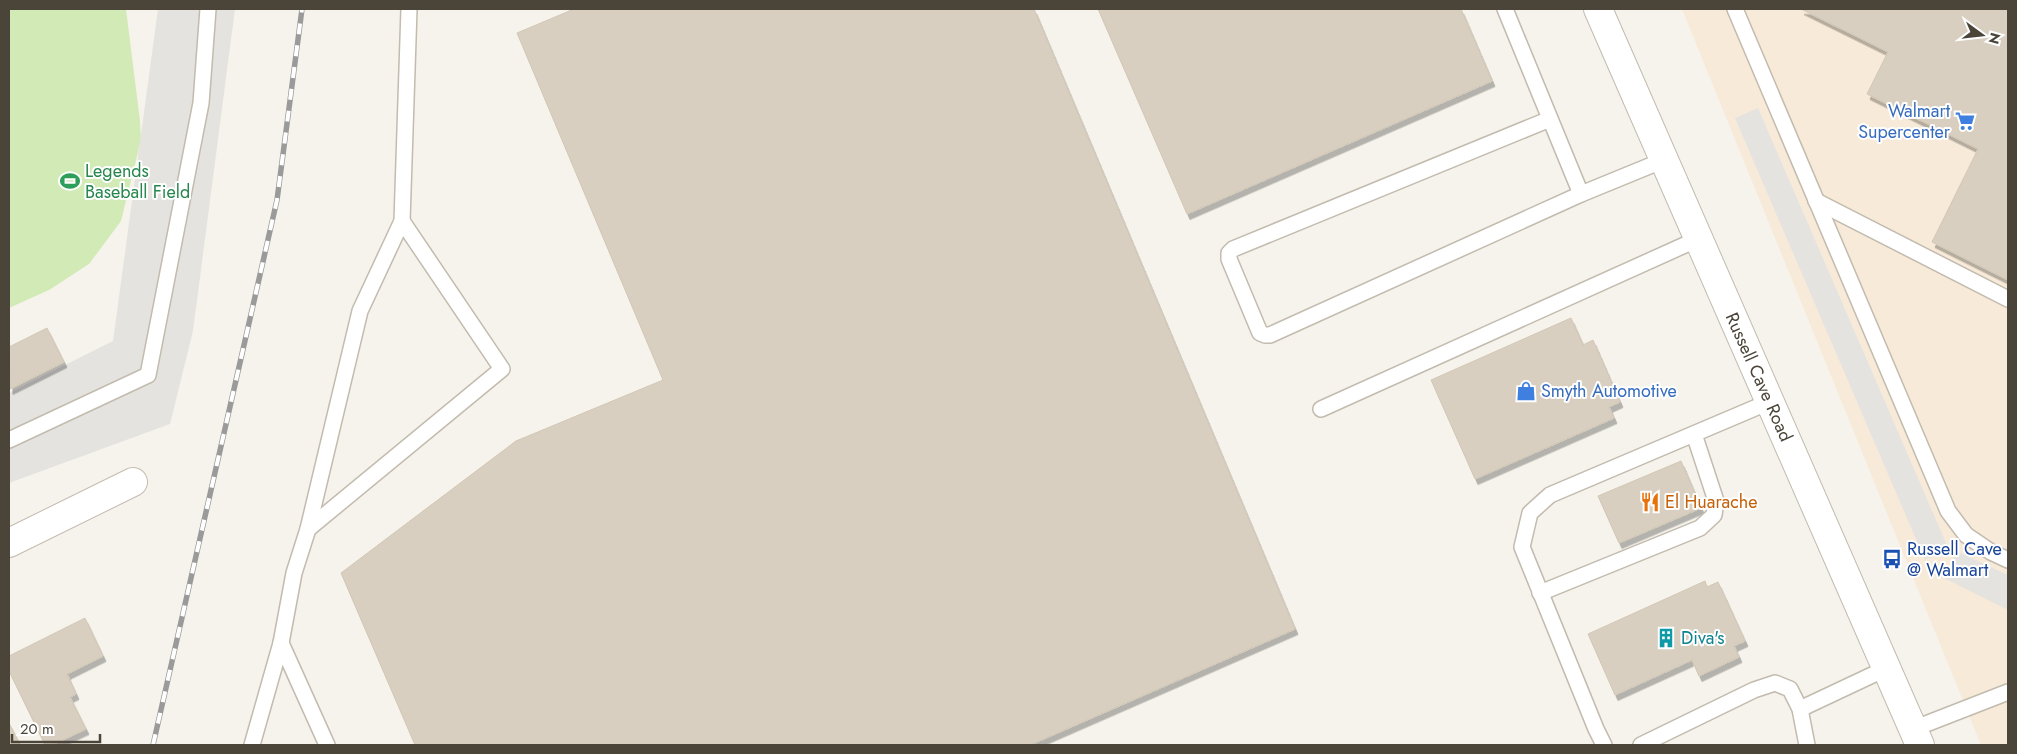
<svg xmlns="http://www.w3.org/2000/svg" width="2017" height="754" viewBox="0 0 2017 754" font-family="Jost,sans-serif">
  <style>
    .commercial { fill: #f7ead8 }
    .green { fill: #d2eab5 }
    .parking { fill: #e5e3e0 }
    .building { fill: #d8cfc1; stroke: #d3c7b4; filter: url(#shadow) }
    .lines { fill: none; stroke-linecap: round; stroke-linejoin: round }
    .service-casing { stroke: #c2bbae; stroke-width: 18 }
    .minor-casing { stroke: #c2bbae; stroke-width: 30 }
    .tertiary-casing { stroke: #c2bbae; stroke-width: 30 }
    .service { stroke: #fff; stroke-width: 15 }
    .minor { stroke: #fff; stroke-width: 28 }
    .tertiary { stroke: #fff; stroke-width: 28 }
    .rail-casing { stroke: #9a9a9a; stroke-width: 5.5 }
    .rail { stroke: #fff; stroke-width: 4; stroke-dasharray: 11; stroke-linecap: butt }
    .labels { text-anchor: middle; stroke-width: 4; stroke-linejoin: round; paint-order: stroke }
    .shop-label { font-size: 18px; fill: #366cbe; stroke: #fff; text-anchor: end }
    .leisure-label { font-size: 18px; fill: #27864d; stroke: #fff; text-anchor: start }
    .street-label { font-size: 18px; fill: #4b4439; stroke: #fff }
    .food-label { font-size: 18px; fill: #c56008; stroke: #fff; text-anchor: start }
    .transit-label { font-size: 18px; fill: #164399; stroke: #fff; text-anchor: start }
    .culture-label { font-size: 18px; fill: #0d838f; stroke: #fff; text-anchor: start }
  </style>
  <defs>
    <filter id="shadow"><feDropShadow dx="3" dy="5.5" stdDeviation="0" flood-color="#0004"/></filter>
  </defs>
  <rect width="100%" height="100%" fill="#f6f3ec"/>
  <polygon class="commercial" points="1682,9 2008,9 2008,745 1981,745"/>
  <polygon class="green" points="9,9 126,9 140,121 141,140 121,221 89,264 49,290 9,308"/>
  <g class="parking">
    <polygon points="158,9 235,9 193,331 170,424 9,483 9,393 113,341"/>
    <polygon points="1758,108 1949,550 1925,560 1735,118"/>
    <polygon points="1956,551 2008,575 2008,610 1946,579"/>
  </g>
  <g class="building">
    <polygon points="574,9 1034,9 1295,629 1030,745 415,745 341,573 516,441 663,380 517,33"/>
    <polygon points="1098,9 1461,9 1492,81 1187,214"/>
    <polygon points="1801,9 2008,9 2008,280 1932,242 1978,149 1867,94 1888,52"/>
    <polygon points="1571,318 1583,345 1593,340 1620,402 1609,407 1614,418 1475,479 1431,380"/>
    <polygon points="47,328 64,362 10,389 9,347"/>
    <polygon points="1681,461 1701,508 1619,543 1598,496"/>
    <polygon points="1705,581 1707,587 1718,582 1745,641 1734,646 1739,657 1699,676 1692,660 1615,695 1588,634"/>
    <polygon points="85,618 103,656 67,674 76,694 70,697 86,729 52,745 45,745 9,671 9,656"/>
    <polygon points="9,723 20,745 9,745"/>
  </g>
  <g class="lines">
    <defs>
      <g id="service">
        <polyline points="1505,9 1581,194 1664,160"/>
        <polyline points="1735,9 1948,511 1966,535 1991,552 2008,560"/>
        <polyline points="1550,119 1233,249 1229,253 1229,259 1260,333 1265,335 1270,335 1581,194"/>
        <polyline points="1816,201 2008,299"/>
        <polyline points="1321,409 1698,239"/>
        <polyline points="9,440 148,375 201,103 208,9"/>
        <polyline points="308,529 502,369 402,221"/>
        <polyline points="1540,593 1700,528 1714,515 1716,501 1694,434"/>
        <polyline points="1800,709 1885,669"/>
        <polyline points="1913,729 2008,692"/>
        <polyline points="252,745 281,643"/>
        <polyline points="327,745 281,643 294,573 308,529 360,311 402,221 409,9"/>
        <polyline points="1604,745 1596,729 1522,547 1530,513 1550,495 1769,402"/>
        <polyline points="1641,745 1754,690 1775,683 1790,689 1800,709 1807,745"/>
      </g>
      <polyline id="minor" points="9,543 133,482"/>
      <polyline id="tertiary" points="1598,9 1920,745"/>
    </defs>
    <use href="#service" class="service-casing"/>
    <use href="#minor" class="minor-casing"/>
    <use href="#tertiary" class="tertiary-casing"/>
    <use href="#service" class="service"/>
    <use href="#minor" class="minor"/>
    <use href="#tertiary" class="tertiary"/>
    <defs>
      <polyline id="rail" points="153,745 277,200 302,9"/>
    </defs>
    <use href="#rail" class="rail-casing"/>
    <use href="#rail" class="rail"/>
  </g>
  <defs>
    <symbol id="supermarket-bare" viewBox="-9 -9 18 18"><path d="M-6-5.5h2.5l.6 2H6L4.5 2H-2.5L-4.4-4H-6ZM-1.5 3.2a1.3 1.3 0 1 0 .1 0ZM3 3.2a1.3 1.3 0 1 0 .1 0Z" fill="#3f7fe0" stroke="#fff" stroke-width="2.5" paint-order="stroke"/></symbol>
    <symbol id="stadium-bare" viewBox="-9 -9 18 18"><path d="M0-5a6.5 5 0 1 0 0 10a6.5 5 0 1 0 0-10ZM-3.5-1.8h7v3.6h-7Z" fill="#2e9e5b" stroke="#fff" stroke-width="2.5" paint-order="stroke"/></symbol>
    <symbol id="shop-bare" viewBox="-9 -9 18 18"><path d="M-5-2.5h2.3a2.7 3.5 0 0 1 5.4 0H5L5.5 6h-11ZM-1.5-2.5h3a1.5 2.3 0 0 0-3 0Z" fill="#3f7fe0" stroke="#fff" stroke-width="2.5" paint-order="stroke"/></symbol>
    <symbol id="restaurant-bare" viewBox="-9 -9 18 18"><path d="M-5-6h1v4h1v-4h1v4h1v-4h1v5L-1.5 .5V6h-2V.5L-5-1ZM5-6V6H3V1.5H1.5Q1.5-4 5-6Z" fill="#e8710a" stroke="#fff" stroke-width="2.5" paint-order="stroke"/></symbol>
    <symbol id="bus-bare" viewBox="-9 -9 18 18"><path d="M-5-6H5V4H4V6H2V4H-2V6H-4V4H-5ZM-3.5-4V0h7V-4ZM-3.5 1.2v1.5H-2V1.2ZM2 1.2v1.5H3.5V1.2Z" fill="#1a4fb4" stroke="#fff" stroke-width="2.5" paint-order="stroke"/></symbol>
    <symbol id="building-bare" viewBox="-9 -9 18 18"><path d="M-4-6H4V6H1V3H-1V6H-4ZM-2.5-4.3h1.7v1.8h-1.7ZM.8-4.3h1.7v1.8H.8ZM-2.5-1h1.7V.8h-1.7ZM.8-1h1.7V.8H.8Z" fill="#0f9aa8" stroke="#fff" stroke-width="2.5" paint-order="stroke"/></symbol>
  </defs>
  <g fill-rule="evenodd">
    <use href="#supermarket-bare" x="1951" y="107" width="28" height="28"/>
    <use href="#stadium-bare" x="56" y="167" width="28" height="28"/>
    <use href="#shop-bare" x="1512" y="377" width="28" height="28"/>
    <use href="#restaurant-bare" x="1636" y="488" width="28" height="28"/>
    <use href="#bus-bare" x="1878" y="545" width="28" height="28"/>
    <use href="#building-bare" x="1652" y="624" width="28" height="28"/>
  </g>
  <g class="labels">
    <g class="shop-label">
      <text x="1950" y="117">Walmart<tspan x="1950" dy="21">Supercenter</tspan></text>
      <text x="1541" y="397" text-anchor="start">Smyth Automotive</text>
    </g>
    <g class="leisure-label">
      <text x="85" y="177">Legends<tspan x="85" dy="21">Baseball Field</tspan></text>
    </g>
    <g class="street-label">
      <text transform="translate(1759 377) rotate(66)" y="6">Russell Cave Road</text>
    </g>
    <g class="food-label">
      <text x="1665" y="508">El Huarache</text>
    </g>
    <g class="transit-label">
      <text x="1907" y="555">Russell Cave<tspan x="1907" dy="21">@ Walmart</tspan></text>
    </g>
    <g class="culture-label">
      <text x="1681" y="644">Diva's</text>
    </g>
  </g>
  <rect width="2017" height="754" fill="none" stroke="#4b4439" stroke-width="20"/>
  <g transform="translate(1982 35) rotate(105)" stroke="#ffffff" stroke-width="4" paint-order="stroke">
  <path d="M0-4L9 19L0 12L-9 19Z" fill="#4b4439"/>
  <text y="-8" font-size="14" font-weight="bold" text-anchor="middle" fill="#4b4439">N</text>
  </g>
  <path d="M12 734v8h88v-8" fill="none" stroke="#4b4439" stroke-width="2.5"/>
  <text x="20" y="734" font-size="15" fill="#4b4439" stroke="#ffffff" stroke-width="4" paint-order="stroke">20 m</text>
</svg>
